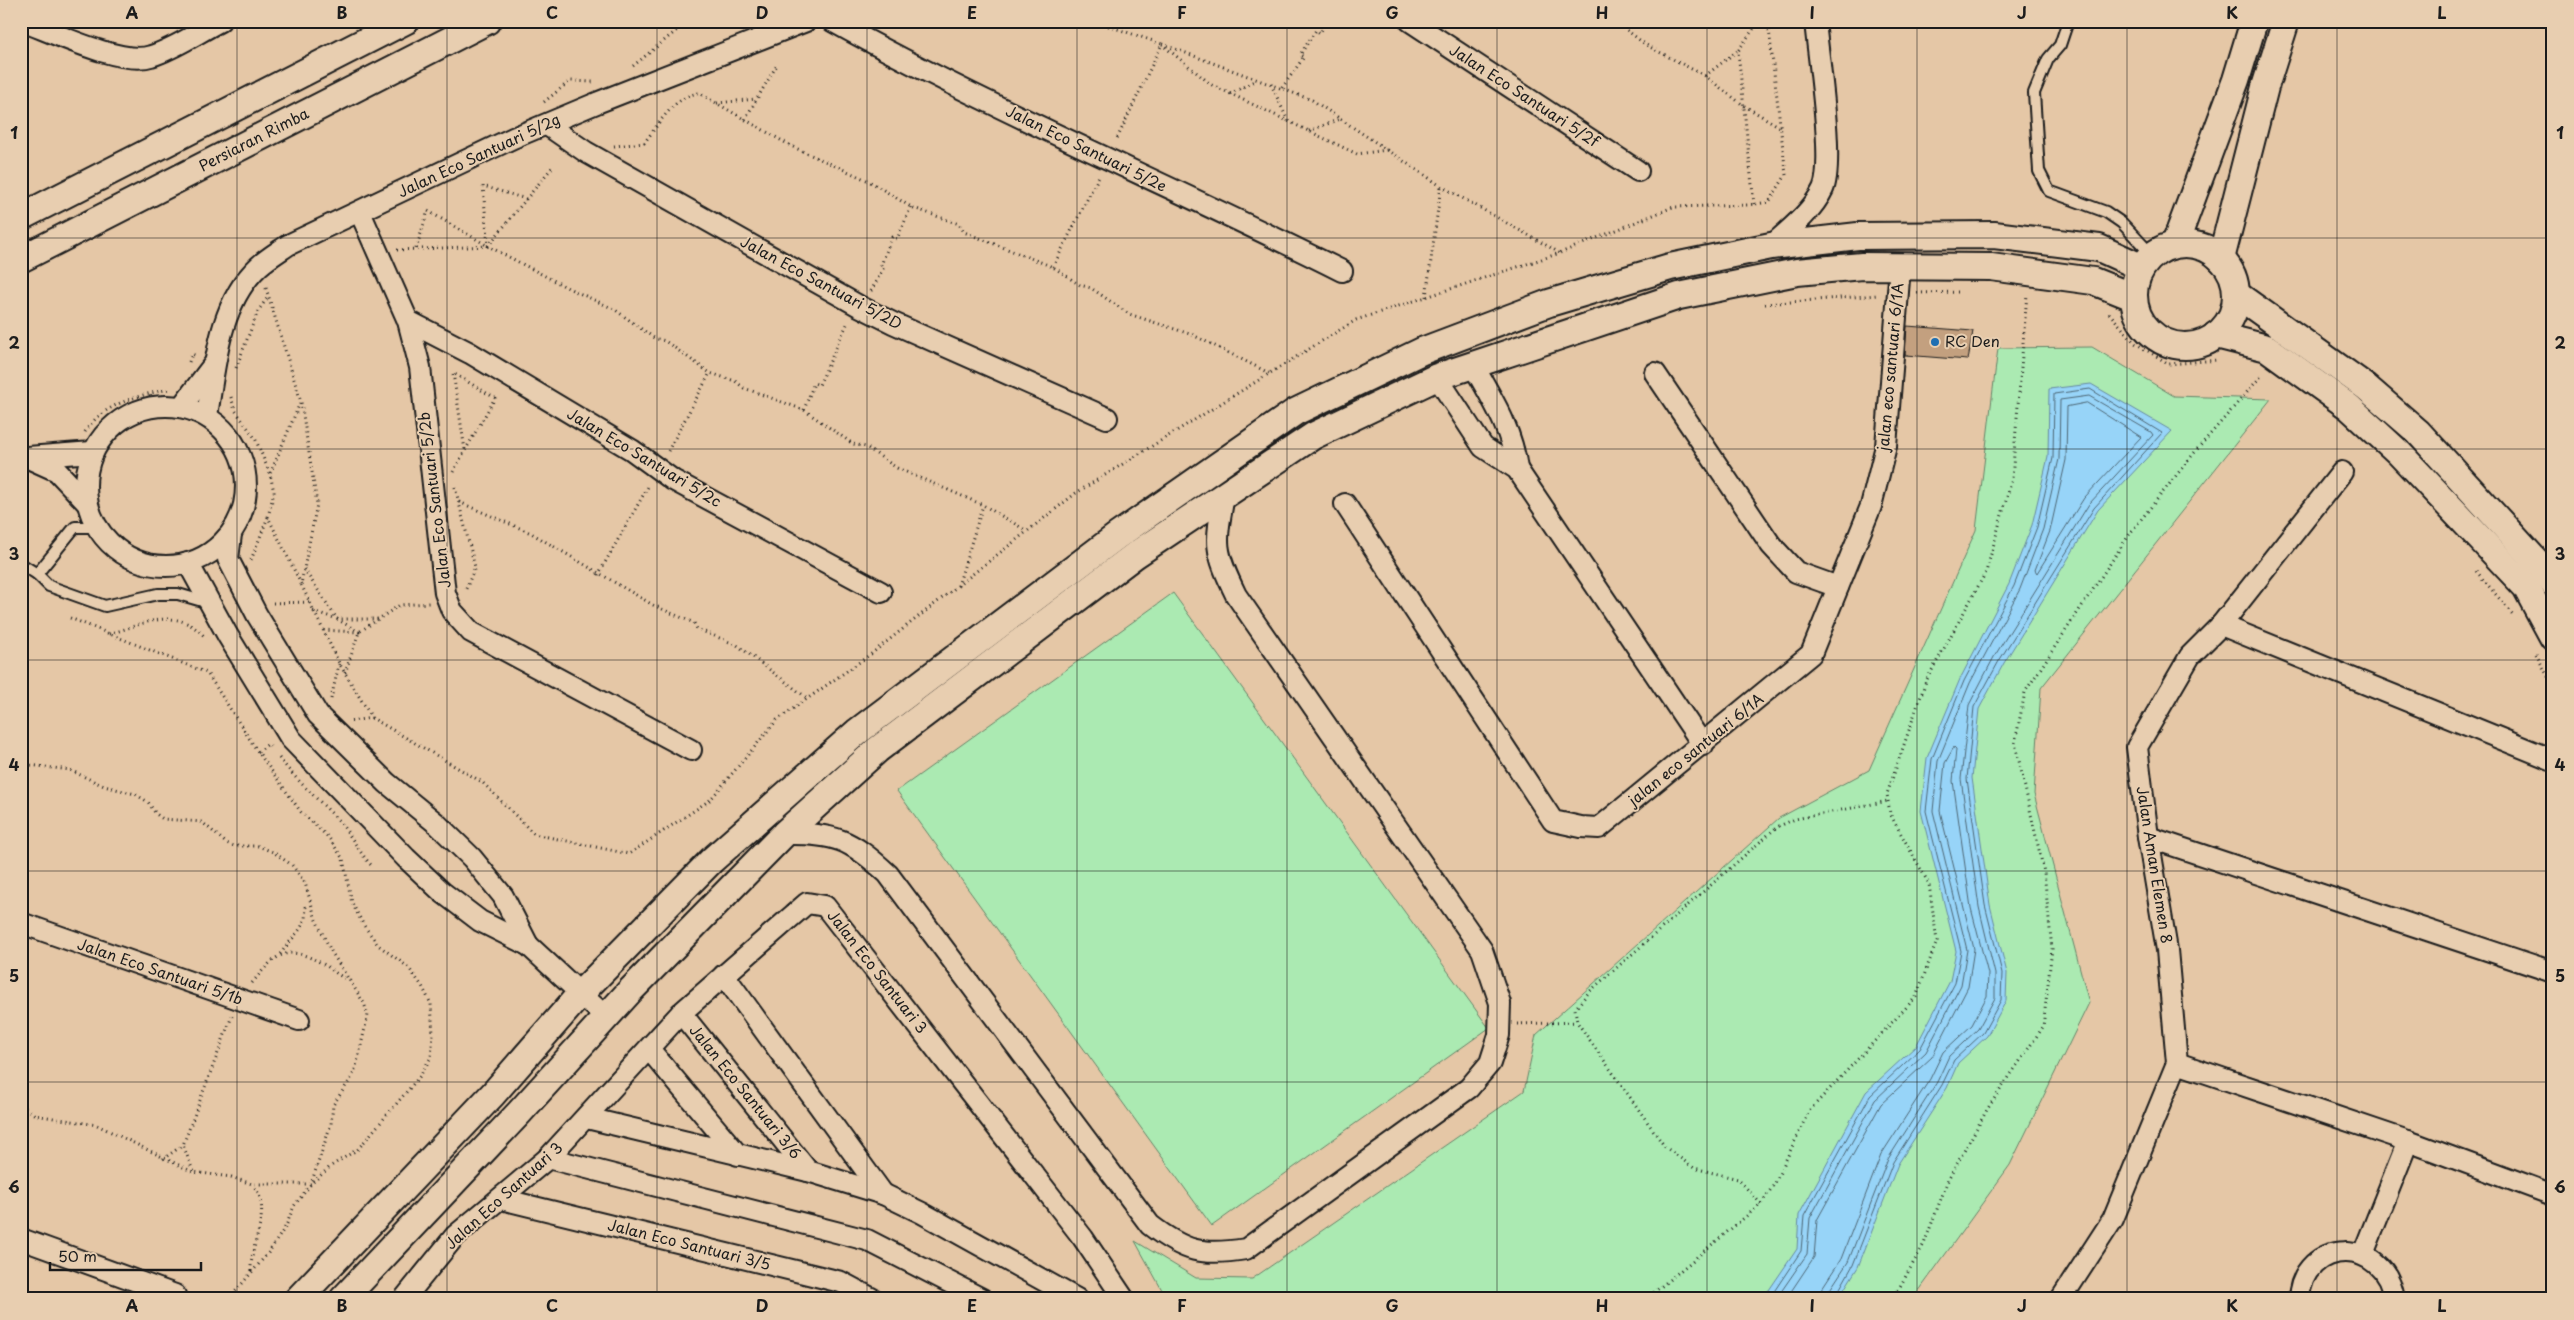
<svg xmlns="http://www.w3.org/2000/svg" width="2574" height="1320" viewBox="0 0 2574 1320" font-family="'Playpen Sans',sans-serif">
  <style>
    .green { fill: #abeab2; stroke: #648367 }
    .water { fill: #97d4f8; stroke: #668aa0 }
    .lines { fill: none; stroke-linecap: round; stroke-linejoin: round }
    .shore { stroke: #4d6674; stroke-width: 1 }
    .building { fill: #c3a07f; stroke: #1c1c1c }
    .service-casing { stroke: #1c1c1c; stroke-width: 14 }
    .minor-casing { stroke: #1c1c1c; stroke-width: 24 }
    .tertiary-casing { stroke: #1c1c1c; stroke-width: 30 }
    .path { stroke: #1c1c1c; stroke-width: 3; stroke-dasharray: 1 4; stroke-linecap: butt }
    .service { stroke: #e8ceb0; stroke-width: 10 }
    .minor { stroke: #e8ceb0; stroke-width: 20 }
    .tertiary { stroke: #e8ceb0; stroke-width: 26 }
    .grid { fill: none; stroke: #1c1c1c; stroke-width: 1; stroke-opacity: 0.55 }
    .poi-dot { fill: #1f6fb2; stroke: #e8ceb0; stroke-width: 2 }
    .labels { text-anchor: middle; stroke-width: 4; stroke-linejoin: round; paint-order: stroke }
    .street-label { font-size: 15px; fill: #1c1c1c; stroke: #e8ceb0 }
    .poi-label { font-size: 15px; fill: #1c1c1c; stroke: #e8ceb0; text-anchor: start }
    .neatline { fill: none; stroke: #1c1c1c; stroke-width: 2 }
    .grid-label { font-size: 16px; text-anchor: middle; font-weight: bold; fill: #1c1c1c }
  </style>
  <rect width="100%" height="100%" fill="#e5c7a6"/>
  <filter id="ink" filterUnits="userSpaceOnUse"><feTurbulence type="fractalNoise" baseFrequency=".02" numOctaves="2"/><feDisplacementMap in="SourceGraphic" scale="10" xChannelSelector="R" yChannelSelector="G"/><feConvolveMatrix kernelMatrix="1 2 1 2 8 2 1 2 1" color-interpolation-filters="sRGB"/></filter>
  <g filter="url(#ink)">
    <g class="green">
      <polygon points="2092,347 2174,396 2271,399 2041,688 2034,794 2089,1003 2010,1165 1913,1299 1167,1299 1135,1241 1196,1278 1252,1279 1524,1091 1536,1035 1779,818 1869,770 1976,530 1998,348"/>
      <polygon points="1173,593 1489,1028 1212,1226 897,791"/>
    </g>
    <polygon class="water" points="2091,384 2172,431 2098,510 2004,663 1979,709 1972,778 1990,905 2007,973 2006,1001 1987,1036 1958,1063 1947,1088 1898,1164 1858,1267 1838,1299 1757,1299 1769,1290 1797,1249 1799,1215 1866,1092 1916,1046 1950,981 1956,951 1921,811 1927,758 1960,679 2009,584 2032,525 2048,457 2049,389"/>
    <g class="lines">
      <g class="shore">
        <polygon points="2087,403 2141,437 2084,498 2037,573 2035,570 2050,531 2066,460 2067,407"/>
        <polyline points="1766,1299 1773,1293 1801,1251 1804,1216 1870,1096 1920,1049 1955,983 1961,951 1926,811 1932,759 1964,681 2014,586 2037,527 2053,458 2054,394 2090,389 2162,433 2094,508 1999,661 1974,707 1967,779 1985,905 2002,973 2001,1000 1983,1033 1954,1060 1942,1085 1893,1162 1853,1265 1834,1299"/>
        <polyline points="1776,1299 1807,1254 1810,1218 1875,1100 1926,1052 1961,985 1967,950 1933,811 1938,761 1970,683 2020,589 2043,529 2059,459 2060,400 2089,396 2151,432 2153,435 2089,504 1994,657 1969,705 1961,779 1979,907 1995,974 1995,998 1978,1029 1949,1056 1937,1082 1888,1159 1848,1262 1829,1291 1827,1299"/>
        <polyline points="1786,1299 1814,1257 1817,1220 1881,1104 1932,1057 1968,987 1974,949 1940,811 1945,763 1954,747 1956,749 1953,781 1971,908 1988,974 1987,996 1972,1025 1943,1052 1930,1079 1881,1155 1841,1259 1822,1288 1820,1299"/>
      </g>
    </g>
    <polygon class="building" points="1907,326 1973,331 1968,360 1905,355"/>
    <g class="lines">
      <defs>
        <g id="service">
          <polyline points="2068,21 2060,45 2048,59 2034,93 2039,171 2049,191 2106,212 2122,223 2152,255"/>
          <polyline points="21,564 37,574 49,586 105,606 158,594 178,594 209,603"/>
          <polyline points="37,574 75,527 97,527"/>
        </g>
        <g id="minor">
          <path d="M22,21c30,11 100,45 129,35 23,-7 46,-23 69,-35"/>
          <path d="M832,21c166,92 341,165 510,250"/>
          <polyline points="1410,21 1638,171"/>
          <polyline points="547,125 586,152 859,306 893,323 1107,418"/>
          <polyline points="360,212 408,321 420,367 445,593 452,611 471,632 691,750"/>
          <path d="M1771,246c18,-16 41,-34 52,-57 12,-26 -5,-133 -8,-168"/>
          <polyline points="408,321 470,353 632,450 673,480 881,592"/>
          <path d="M1473,365c19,34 39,64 44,104"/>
          <polyline points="1655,373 1771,545 1796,572 1838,587"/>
          <polyline points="1437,377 1483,447 1517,469 1703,745"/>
          <circle cx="166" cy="486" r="80"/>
          <polyline points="182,406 214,364"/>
          <path d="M207,416c8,-51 12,-113 52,-150 9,-8 19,-14 29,-21l225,-107 86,-36 207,-81"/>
          <polyline points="26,457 57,471 87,503"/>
          <polyline points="28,457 92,452"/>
          <polyline points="1345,504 1553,821 1581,827 1599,828 1811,654 1871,506 1886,446 1900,266"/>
          <polyline points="231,534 228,559 257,615 318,715 387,783 436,823 472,858 503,896 528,945"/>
          <polyline points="188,563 228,636 291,739 406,858 442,892 480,921 528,945 606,1017"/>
          <polyline points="2221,625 2553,760"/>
          <path d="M784,834c51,-1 66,5 104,40l262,351c35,27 52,31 96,24l223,-161 21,-25 9,-28 1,-32 -18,-53 -246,-355c-22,-45 -21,-51 -12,-99"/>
          <polyline points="2148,837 2553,972"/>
          <polyline points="21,923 299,1020"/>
          <polyline points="724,975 883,1194"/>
          <polyline points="681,1013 808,1171"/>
          <polyline points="649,1049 738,1155"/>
          <polyline points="2177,1063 2408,1141 2553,1195"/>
          <polyline points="587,1118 808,1171 883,1194 922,1213 1077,1299"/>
          <polyline points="548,1158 867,1240 982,1299"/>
          <polyline points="501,1199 841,1282 873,1299"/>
          <polyline points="21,1239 175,1295"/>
          <polyline points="2363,1254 2408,1141"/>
          <polyline points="404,1299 455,1236 548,1158 681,1013 807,903 825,906 1083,1238 1124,1299"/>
          <polyline points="2061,1299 2113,1219 2177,1063 2167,950 2148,837 2137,747 2190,656 2221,625 2342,472"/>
          <path d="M2299,1299c3,-62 87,-63 95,0"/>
        </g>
        <g id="tertiary">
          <polyline points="21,217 405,21"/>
          <circle cx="2185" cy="295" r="51"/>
          <polyline points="2175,244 2236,80 2254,21"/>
          <polyline points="21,259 487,21"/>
          <polyline points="2221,259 2265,87 2286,21"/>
          <polyline points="2236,294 2366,387 2418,432 2546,572 2553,583"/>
          <polyline points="2216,335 2267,348 2349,407 2399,453 2526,587 2553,637"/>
          <polyline points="298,1299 493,1094 581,993 712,860 857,732 1117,536 1295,412 1422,351 1549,303 1670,267 1771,246 1858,236 1994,235 2099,248 2141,267"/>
          <polyline points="343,1299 519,1113 630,991 784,834 877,750 1135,555 1313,436 1437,377 1473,365 1679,296 1797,272 1862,266 1991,267 2093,281 2133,297"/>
        </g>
      </defs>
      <use href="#service" class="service-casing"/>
      <use href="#minor" class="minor-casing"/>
      <use href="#tertiary" class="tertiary-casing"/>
      <g class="path">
        <polyline points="1094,21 1162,44 1116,141"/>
        <polyline points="1615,21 1646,45 1705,76 1743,105 1780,127"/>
        <polyline points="1162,44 1312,100 1441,186 1560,253"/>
        <polyline points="1165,47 1212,85 1357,154 1387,150"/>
        <polyline points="633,66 681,27 743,23"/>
        <polyline points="1705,76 1737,51"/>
        <polyline points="1271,84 1288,121"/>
        <polyline points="1282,88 1304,57 1300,55 1316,30 1320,33 1327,21"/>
        <polyline points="1230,94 1256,80"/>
        <polyline points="544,102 570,81 593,82"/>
        <polyline points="717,103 756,99"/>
        <polyline points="745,119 777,65"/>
        <polyline points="1309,131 1340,119"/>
        <path d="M614,146l30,-3c15,-19 30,-47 55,-50l92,53 78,35 42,26 48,17 5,8 89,35 27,18 11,3 38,26 64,21 76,38"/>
        <polyline points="526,199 483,186 488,246 554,165"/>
        <polyline points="1754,204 1738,51 1759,21"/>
        <polyline points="416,249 428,211 488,246"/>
        <polyline points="397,250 488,246 568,288 614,309 654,338 665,341 710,373 735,381 744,388 804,410 853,444 866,447 897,468 983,505 1027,531"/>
        <polyline points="1053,267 1099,176"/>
        <polyline points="266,288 301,402 317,504 301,584 339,663 372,718 482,782 534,834 629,854 710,800 777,720 871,654 1076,493 1356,320 1560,253 1673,207 1748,205 1769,202 1786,175 1768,21"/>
        <polyline points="871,291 884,267 881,265 892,237 897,239 911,207"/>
        <polyline points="1917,293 1961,292"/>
        <polyline points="1426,297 1441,186"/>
        <polyline points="1765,304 1878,295"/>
        <polyline points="2109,313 2135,343 2169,364 2218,360"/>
        <polyline points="189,362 192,354 197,356"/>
        <polyline points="236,368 258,311 268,297"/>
        <polyline points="231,397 235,410 255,438 270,474"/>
        <polyline points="300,403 270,474 274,492 268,517 301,584"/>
        <polyline points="804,410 814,383 819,385 848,322"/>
        <path d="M85,432c17,-28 54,-37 85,-43"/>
        <polyline points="668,451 710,373"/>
        <polyline points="453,472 495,398 453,373 465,450"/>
        <polyline points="455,487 475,567 466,589"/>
        <polyline points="459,502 531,533 653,605 694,623 697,629 737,645 807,698"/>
        <polyline points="251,560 268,517"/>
        <polyline points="304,569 337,619 359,632 322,630"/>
        <polyline points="2476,571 2514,616"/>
        <polyline points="598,575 649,485"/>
        <polyline points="958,586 983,505"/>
        <polyline points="273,603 309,602"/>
        <polyline points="313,611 337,619 378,619"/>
        <polyline points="70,618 207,673 258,752 301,812 329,838 343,859 352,903 363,924 378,945 408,967 422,986 431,1004 433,1034 431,1057 420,1076 358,1149 331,1166 311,1184 294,1206 286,1226 269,1252 229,1299"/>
        <path d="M109,634c36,-10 66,-29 95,2"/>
        <polyline points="2536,654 2553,686"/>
        <polyline points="345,673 359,632 400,605 429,603"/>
        <polyline points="331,699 339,664"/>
        <polyline points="351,721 372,718"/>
        <polyline points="258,752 268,744 271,747"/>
        <path d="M279,758c17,22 37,39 56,59 15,15 23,35 38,50"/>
        <polyline points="21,764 70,770 104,786 135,794 148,802 156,814 163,819 202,822 226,843 234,846 258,846 273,852 292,865 305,883 316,920 332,953 364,1003 368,1015 356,1067 352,1077 333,1105 331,1124 311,1184 252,1184 231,1177 193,1172 97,1125 35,1115 21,1105"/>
        <polyline points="280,954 301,928 305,919 306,907 310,905"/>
        <path d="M252,983c24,-29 34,-40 71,-19 9,5 15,12 26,16"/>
        <polyline points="1517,1024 1577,1022"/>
        <polyline points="163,1159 183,1145"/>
        <polyline points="193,1171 183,1145 232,1016"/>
        <polyline points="1761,1204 1738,1179 1694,1168 1665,1147 1577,1022 1575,1009 1589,992 1777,827 1795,819 1888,801"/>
        <path d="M251,1271c-1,-29 23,-61 2,-86"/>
        <polyline points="1646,1299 1761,1204 1775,1183 1809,1111 1916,997 1937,941 1929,884 1890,814 1887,794 1926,681 1986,572 2012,479 2027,294"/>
        <polyline points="1893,1299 1924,1244 1948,1180 1988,1108 2043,1027 2052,949 2044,872 2015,743 2025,692 2131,532 2199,447 2263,374"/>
      </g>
      <use href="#service" class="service"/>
      <use href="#minor" class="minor"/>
      <use href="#tertiary" class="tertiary"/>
    </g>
  </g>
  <path class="grid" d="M237,21v1278M447,21v1278M657,21v1278M867,21v1278M1077,21v1278M1287,21v1278M1497,21v1278M1707,21v1278M1917,21v1278M2127,21v1278M2337,21v1278M21,238h2532M21,449h2532M21,660h2532M21,871h2532M21,1082h2532"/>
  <circle class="poi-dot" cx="1935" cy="342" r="5"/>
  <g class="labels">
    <g class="street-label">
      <text transform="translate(1524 96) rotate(33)" y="5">Jalan Eco Santuari 5/2f</text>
      <text transform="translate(254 140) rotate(-27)" y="5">Persiaran Rimba</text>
      <text transform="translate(1086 149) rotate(26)" y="5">Jalan Eco Santuari 5/2e</text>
      <text transform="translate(479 156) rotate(-25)" y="5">Jalan Eco Santuari 5/2g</text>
      <text transform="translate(821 283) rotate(28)" y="5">Jalan Eco Santuari 5/2D</text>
      <text transform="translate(1891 367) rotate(-85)" y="5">jalan eco santuari 6/1A</text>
      <text transform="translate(644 458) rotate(31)" y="5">Jalan Eco Santuari 5/2c</text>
      <text transform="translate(435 500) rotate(-97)" y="5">Jalan Eco Santuari 5/2b</text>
      <text transform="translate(1696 750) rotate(-39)" y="5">jalan eco santuari 6/1A</text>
      <text transform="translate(2154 865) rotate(81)" y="5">Jalan Aman Elemen 8</text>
      <text transform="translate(160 972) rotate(19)" y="5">Jalan Eco Santuari 5/1b</text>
      <text transform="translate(877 972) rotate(52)" y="5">Jalan Eco Santuari 3</text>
      <text transform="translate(745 1092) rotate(51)" y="5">Jalan Eco Santuari 3/6</text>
      <text transform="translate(504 1196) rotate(-42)" y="5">Jalan Eco Santuari 3</text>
      <text transform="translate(689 1245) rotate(14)" y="5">Jalan Eco Santuari 3/5</text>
    </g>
    <g class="poi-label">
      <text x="1945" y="347">RC Den</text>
    </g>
  </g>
  <rect width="2574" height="1320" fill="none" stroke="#e8ceb0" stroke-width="55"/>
  <path d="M50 1262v8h151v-8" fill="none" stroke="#1c1c1c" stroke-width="2.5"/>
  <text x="58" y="1262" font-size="15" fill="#1c1c1c" stroke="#e8ceb0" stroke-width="4" paint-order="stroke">50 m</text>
  <rect x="28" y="28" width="2518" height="1264" class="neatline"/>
  <g class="grid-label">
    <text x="132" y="19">A</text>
    <text x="342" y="19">B</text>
    <text x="552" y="19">C</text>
    <text x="762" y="19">D</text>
    <text x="972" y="19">E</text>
    <text x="1182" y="19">F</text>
    <text x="1392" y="19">G</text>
    <text x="1602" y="19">H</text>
    <text x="1812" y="19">I</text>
    <text x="2022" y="19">J</text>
    <text x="2232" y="19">K</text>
    <text x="2442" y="19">L</text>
    <text x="14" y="139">1</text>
    <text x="2560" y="139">1</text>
    <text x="14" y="349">2</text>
    <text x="2560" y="349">2</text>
    <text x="14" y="560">3</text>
    <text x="2560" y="560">3</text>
    <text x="14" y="771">4</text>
    <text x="2560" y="771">4</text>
    <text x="14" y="982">5</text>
    <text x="2560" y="982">5</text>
    <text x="14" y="1193">6</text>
    <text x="2560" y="1193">6</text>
    <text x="132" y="1312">A</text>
    <text x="342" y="1312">B</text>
    <text x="552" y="1312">C</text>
    <text x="762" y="1312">D</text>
    <text x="972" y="1312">E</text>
    <text x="1182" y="1312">F</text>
    <text x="1392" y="1312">G</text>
    <text x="1602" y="1312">H</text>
    <text x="1812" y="1312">I</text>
    <text x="2022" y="1312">J</text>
    <text x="2232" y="1312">K</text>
    <text x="2442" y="1312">L</text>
  </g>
</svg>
